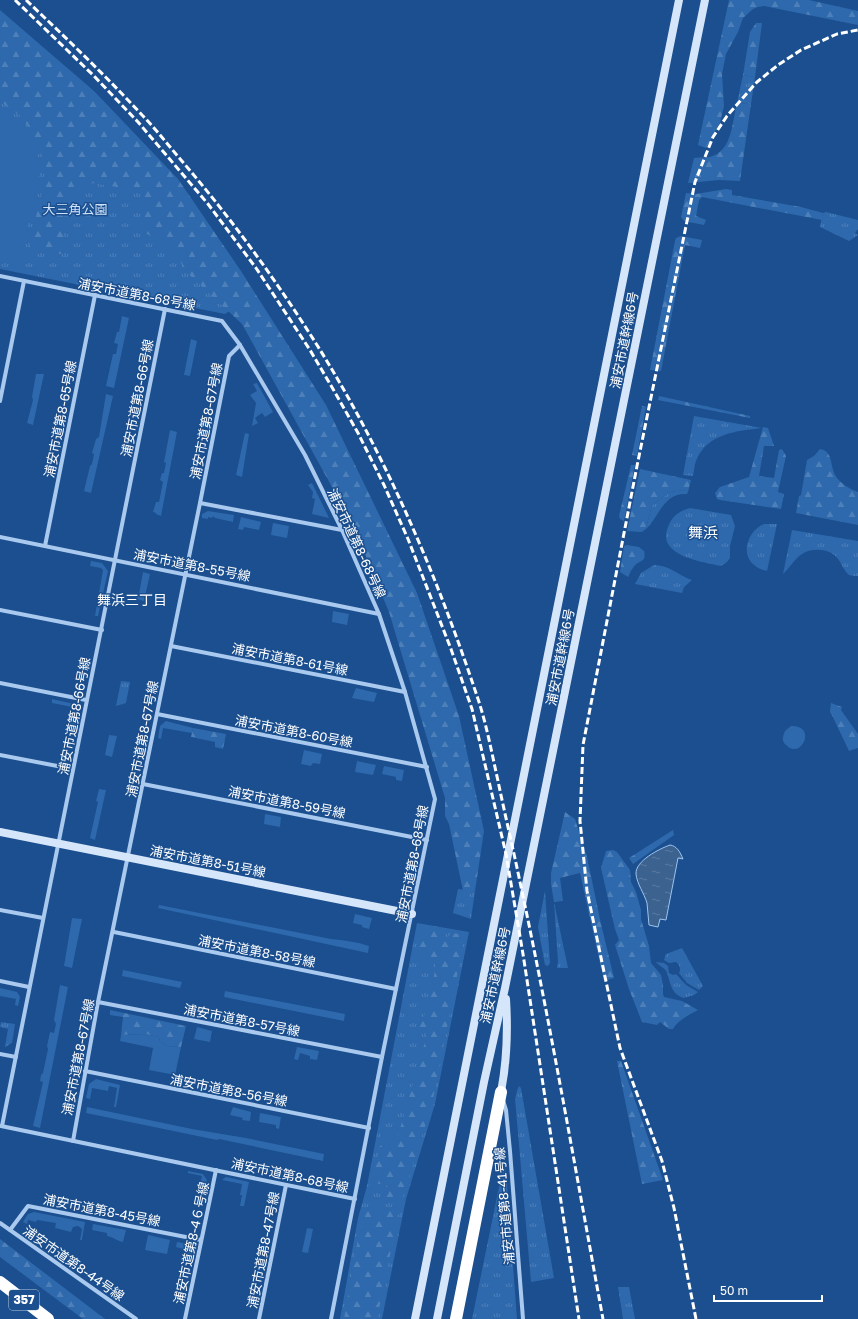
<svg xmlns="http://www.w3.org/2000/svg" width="858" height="1319" viewBox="0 0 858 1319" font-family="'Golos Text','Noto Sans JP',sans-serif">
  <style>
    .grass { fill: url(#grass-tufts) }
    .forest { fill: url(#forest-firs) }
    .garden { fill: #2e69ad }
    .water { fill: url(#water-ripples); stroke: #9cc4f0 }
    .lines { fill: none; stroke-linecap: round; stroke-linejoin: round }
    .street { stroke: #a9c9ee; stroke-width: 4 }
    .secondary { stroke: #d6e6fa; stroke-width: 8 }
    .highway { stroke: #fff; stroke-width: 12 }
    .rail { stroke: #fff; stroke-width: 3; stroke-dasharray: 7 3; stroke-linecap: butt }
    .labels { text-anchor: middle; stroke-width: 3; stroke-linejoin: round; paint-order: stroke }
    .shield { fill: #1b4f8f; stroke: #bbcadd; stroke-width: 1 }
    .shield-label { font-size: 12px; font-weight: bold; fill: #fff }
    .park-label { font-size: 13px; fill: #cfe3fa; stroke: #1b4f8f }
    .street-label { font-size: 13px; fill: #fff; stroke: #1b4f8f }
    .neighbourhood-label { font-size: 14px; fill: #fff; stroke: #1b4f8f }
    .quarter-label { font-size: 15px; fill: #fff; stroke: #1b4f8f }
  </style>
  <defs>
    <pattern id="grass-tufts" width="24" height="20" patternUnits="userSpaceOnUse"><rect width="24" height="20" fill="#2e69ad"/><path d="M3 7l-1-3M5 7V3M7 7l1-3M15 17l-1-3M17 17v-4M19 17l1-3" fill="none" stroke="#4d80b9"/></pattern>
    <pattern id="forest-firs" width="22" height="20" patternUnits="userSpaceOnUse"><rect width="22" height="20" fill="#2e69ad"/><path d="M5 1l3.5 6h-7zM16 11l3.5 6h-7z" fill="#4d80b9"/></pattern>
    <pattern id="water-ripples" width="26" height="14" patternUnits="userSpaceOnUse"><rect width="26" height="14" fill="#3c6290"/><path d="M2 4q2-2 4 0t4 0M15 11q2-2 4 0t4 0" fill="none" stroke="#597aa1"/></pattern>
  </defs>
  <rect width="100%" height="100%" fill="#1b4f8f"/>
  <g class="grass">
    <polygon points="0,28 242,303 225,314 0,269"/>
    <polygon points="743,75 755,77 751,104 737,103"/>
    <polygon points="826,212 858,220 858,229 855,233 858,235 849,241 820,227 823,213"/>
    <path d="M694,416l68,12c-25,3 -55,5 -66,33 -2,5 -2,11 -3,15l-10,-1z"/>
    <path d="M685,490l3,2 -1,2c-26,-2 -29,29 -45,38l4,-4 6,-23 18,-13z"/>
    <path d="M690,508l41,7 4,11 -5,20v12l-3,4 -6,4c-18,-4 -65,-10 -53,-39 4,-11 11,-16 22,-19z"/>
    <path d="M764,524h13l-10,47c-5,-1 -10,-3 -14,-7 -13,-12 -4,-34 11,-40z"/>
    <path d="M792,530l66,11v35c-3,0 -6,0 -9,-1 -5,-4 -7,-11 -11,-16 -7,-10 -25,-12 -36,-5 -8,5 -12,14 -19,20z"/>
    <path d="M654,565c18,1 23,10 38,15l-8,7 -2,6 -47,-9 6,-11z"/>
    <polygon points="121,681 130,682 126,703 116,706"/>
    <polygon points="458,889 475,891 471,919 453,913"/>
    <polygon points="545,891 550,963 548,966 545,965 538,927"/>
    <polygon points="554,902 568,968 557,968 558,962"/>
    <polygon points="417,923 469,932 435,1104 406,1199 382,1319 340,1319 358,1218 367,1186"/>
    <path d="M682,948l21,38 -4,4 -12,-7 -8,-10c2,-4 1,-8 -3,-11l-7,1 -5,-3 2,-6z"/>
    <path d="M656,962l8,1 4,3 1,7 4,2 3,-1 10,11 12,7 -4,3 -10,3c-13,-4 -13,-14 -17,-25 -1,-5 -8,-7 -11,-11z"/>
    <polygon points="1,1022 15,1024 12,1043 5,1047 8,1029 0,1027"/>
    <polygon points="519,1086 521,1088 554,1278 531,1282 515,1099 517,1091"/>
    <polygon points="505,1158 517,1319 472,1319"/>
    <polygon points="618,1287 629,1287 635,1319 623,1319"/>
  </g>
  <g class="forest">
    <polygon points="729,0 809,0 858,11 858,25 764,6 758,7 753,9 743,18 738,32 726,54 722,74 724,106 720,123 706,148 698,145"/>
    <polygon points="0,10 94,91 178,179 241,271 326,405 417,593 459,716 484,831 475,891 463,891 449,824 445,816 445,798 389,612 353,525 242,324 183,269 178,251 142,231 142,191 92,183 65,206 61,254 29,247 47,169 35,137 22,117 0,101"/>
    <polygon points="756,23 762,23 755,77 743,75 750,32"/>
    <path d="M737,103l14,1 -11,77 -21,-1 -31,3 6,-25c5,-1 11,0 16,-1 23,-6 22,-36 27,-54z"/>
    <polygon points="726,189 732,190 732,195 801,207 823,213 822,220 702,197 699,200 696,216 706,220 704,225 684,221 681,217 686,193 696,194"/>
    <polygon points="681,236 702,240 700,248 685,245 661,371 650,370 675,241 676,238"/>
    <polygon points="659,396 750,416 750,418 658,400"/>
    <polygon points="642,406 646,407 637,456 632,455"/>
    <polygon points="763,427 768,428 774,446 764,446 759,476 774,478 779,450 782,449 786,456 778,492 784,494 781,509 720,500 717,499 715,493 720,487 749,477"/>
    <path d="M820,449c13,2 10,16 15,26 6,9 13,13 23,17v33l-62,-12 3,-17 2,-1 6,-35 7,-4z"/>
    <polygon points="631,465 635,465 624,521 620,519 619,516"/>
    <polygon points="640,469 691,480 688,492 685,490 670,492 652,505 646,528 642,532 627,531"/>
    <path d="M627,545l12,2 5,4c3,13 -6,8 -11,17 -3,3 -3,6 -5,9l-8,-5 4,-26z"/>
    <polygon points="831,703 842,707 841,710 858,734 858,748 849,751 830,711"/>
    <polygon points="193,728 226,734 223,749 215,747 215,742 191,737"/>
    <polygon points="565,812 575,819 587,857 601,924 614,978 604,981 580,873 560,878 563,901 554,902 551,884 551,873"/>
    <polygon points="673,830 674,835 633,864 629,858"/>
    <path d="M613,850l4,2 13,18 1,12 5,10 5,18v9l8,27 2,17 10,12 2,10v9l1,3 18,4 16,9c-9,5 -20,10 -25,19h-4l-9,-7 -3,3 -15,-3 -13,-33 -14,-44 4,-5 -4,-11 -14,-61 5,-17z"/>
    <polygon points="437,927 440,942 453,933 465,935 432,1104 402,1200 386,1199 388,1186 372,1182 380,1146 397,1139 427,1035 419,1026 429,1005 436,964 415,954 419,934"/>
    <polygon points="110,1010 186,1026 181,1047 167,1046 160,1042 159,1037 145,1034 121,1035 123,1017 110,1015"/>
    <polygon points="617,1061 621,1061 663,1180 642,1184"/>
    <polygon points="370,1209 399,1211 377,1319 344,1319 362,1216"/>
    <polygon points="0,1239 105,1319 83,1319 0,1257"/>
  </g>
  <g class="garden">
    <path d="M0,106c20,12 39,35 39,59 1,16 -4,31 -8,46 -4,18 -8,36 -13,55l-18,-5z"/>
    <polygon points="122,316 129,318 114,388 106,386 113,354 116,354 118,344 114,343 117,332 119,332"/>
    <polygon points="191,339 197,341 190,376 184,375"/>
    <polygon points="36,374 44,374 33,425 27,423 33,400 32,397"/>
    <polygon points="257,383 273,412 265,417 262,413 255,418 258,423 252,426 256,403 250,395 257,391 253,384"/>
    <polygon points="106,394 113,396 91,493 84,491 90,466 92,464 94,454 92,453 96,439 99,437"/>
    <polygon points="170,430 177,432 161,516 156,514 156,513 153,512 156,502 159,502 163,482 160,480 162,473 164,473 166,463 164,462"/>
    <polygon points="245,433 249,434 242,477 236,475"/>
    <polygon points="312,483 329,518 312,514 315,499 312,498 313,492 308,485"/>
    <polygon points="208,511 234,515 233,522 215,518 213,516 212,518 208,517 208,519 202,518 202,514"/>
    <polygon points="241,517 261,522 259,530 244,527 243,530 238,529"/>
    <polygon points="273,523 289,526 287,538 271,535"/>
    <polygon points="91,561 102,563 108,571 98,616 95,616 103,570 101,568 90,566"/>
    <polygon points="143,572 150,574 144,601 132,598 133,594 139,594"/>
    <polygon points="333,611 349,614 347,625 332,622"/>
    <polygon points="356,688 377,693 374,702 352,698"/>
    <polygon points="52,699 74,704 78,708 75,727 67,726 72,707 52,703"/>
    <polygon points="166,721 193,728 192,733 163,728 161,739 158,738 160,726"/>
    <path d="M791,726c27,-1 10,35 -5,19 -5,-4 -3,-9 -1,-14z"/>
    <polygon points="109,735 117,736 112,757 105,755"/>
    <polygon points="304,750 322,754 320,764 313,763 311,766 301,764"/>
    <polygon points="357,761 376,765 373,775 355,772"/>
    <polygon points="384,766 404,770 402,781 396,780 396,777 382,774"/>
    <polygon points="99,789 106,790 95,840 90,838 98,802 96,801"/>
    <polygon points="265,814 281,817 280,827 264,824"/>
    <path d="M159,905l172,34c13,1 26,3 38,7l-1,7 -210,-45z"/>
    <polygon points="355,914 372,918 369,929 362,927 362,925 353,923"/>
    <polygon points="72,918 82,919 72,968 64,966"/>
    <polygon points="123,970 182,982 180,988 122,976"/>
    <polygon points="60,985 68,987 40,1128 33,1126 43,1082 40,1081 41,1075 43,1073 48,1049 47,1046 50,1032 54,1033 56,1024 54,1020"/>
    <polygon points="0,988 17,992 20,997 18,1006 15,1005 16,999 0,996"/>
    <polygon points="225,991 345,1014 344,1021 224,997"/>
    <polygon points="197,1027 212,1031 210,1042 194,1039"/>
    <polygon points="145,1034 159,1037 160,1042 167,1046 181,1047 175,1075 149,1070 153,1048 120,1041 121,1035"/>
    <polygon points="297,1047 319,1051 317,1060 310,1059 310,1056 300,1053 298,1060 294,1059"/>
    <polygon points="96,1079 120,1085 116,1107 114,1107 117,1088 109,1086 108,1091 92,1088 90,1099 86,1098 89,1084"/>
    <polygon points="87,1107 192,1129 246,1138 324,1154 323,1161 219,1139 217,1140 86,1113"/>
    <polygon points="233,1107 251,1112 250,1121 242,1120 243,1118 230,1115"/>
    <polygon points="260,1113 281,1117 279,1129 276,1128 276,1125 259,1122"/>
    <polygon points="188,1171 203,1174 207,1180 202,1204 196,1202 202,1176 188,1173"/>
    <polygon points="226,1177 249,1182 244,1206 240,1206 242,1195 240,1195 242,1184 222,1180"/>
    <polygon points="34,1212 85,1222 82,1240 80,1240 82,1229 78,1226 73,1227 71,1232 55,1228 56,1223 37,1220 36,1222 28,1220 27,1224 23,1222 28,1214"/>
    <path d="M93,1224l33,6 -3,12c-6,-1 -10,-5 -16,-6v-3l-15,-3z"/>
    <polygon points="307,1228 313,1229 308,1253 302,1252"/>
    <polygon points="148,1235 170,1240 167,1254 145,1250"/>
    <polygon points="177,1242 188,1244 193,1250 190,1264 186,1263 187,1258 183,1257 184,1249 176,1247"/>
  </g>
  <path class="water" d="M670,845c7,1 10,7 13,14l-5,-1 -12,62 -6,-1 -2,8 -9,-2c-1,-7 -1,-15 -2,-22 -3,-10 -10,-19 -11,-29 -1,-13 23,-25 34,-29z"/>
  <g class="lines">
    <g class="street">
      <polyline points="0,276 222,321 240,345 305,455 342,530 379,614 405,692 435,799 382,1057 331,1319"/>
      <polyline points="0,401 24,281"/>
      <polyline points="200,503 342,530"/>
      <polyline points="0,537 379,614"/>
      <polyline points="45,546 95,295"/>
      <polyline points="0,610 102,630"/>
      <polyline points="171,646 405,692"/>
      <polyline points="0,683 86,700"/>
      <polyline points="157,714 427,767"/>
      <polyline points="0,755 73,769"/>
      <polyline points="143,784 427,840"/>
      <polyline points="0,910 43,918"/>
      <polyline points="114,932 396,989"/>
      <polyline points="0,981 29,987"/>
      <polyline points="98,1002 382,1057"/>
      <polyline points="0,1054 16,1057"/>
      <polyline points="85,1071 369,1128"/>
      <polyline points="503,1100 506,1110 510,1151 523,1319"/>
      <polyline points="1,1126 355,1199"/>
      <polyline points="2,1126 165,309"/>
      <polyline points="73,1141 98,1002 200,503 229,356 240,345"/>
      <polyline points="0,1223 136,1319"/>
      <polyline points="10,1230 28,1206 201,1240"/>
      <polyline points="185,1319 216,1170"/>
      <polyline points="259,1319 286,1185"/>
    </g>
    <g class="secondary">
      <polyline points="0,832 412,914"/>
      <path d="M501,1092c6,-31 7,-61 5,-93"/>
      <polyline points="415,1319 679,0"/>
      <polyline points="437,1319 484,1082 505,988 705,0"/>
    </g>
    <g class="highway">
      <polyline points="0,1282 48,1319"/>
      <polyline points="456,1319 501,1092"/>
    </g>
    <g class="rail">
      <polyline points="15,0 93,75 138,122 208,204 256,268 310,350 333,389 358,433 384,485 408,539 451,649 472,709 506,854 523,954 579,1319"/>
      <path d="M26,0c40,38 79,75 116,115 14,14 26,30 39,45 50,58 95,120 136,185 69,110 121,233 162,357 8,25 13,52 19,79 7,34 15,67 22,101 31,145 56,291 83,437"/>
      <polyline points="696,1319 674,1208 662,1161 620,1048 587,891 580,821 583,745 637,466 695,182 713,137 727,116 757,82 778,65 801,50 837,34 858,30"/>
    </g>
  </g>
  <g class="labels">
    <rect class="shield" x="9" y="1290" width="30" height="20" rx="3"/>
    <g class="shield-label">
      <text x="24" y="1304">357</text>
    </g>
    <g class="park-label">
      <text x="75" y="214">大三角公園</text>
    </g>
    <g class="street-label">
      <text transform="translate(137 294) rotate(11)" y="5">浦安市道第8-68号線</text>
      <text transform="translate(624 340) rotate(-79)" y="5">浦安市道幹線6号</text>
      <text transform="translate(137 398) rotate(-79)" y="5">浦安市道第8-66号線</text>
      <text transform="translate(60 419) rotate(-79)" y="5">浦安市道第8-65号線</text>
      <text transform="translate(206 421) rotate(-79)" y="5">浦安市道第8-67号線</text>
      <text transform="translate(357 543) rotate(65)" y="5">浦安市道第8-68号線</text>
      <text transform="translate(192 565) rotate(11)" y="5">浦安市道第8-55号線</text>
      <text transform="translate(560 657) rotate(-79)" y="5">浦安市道幹線6号</text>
      <text transform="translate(290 659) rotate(11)" y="5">浦安市道第8-61号線</text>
      <text transform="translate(74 716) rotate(-79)" y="5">浦安市道第8-66号線</text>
      <text transform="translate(294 731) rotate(11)" y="5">浦安市道第8-60号線</text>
      <text transform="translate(142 739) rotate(-79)" y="5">浦安市道第8-67号線</text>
      <text transform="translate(287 802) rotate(11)" y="5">浦安市道第8-59号線</text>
      <text transform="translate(208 861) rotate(11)" y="5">浦安市道第8-51号線</text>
      <text transform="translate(412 864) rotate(-79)" y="5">浦安市道第8-68号線</text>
      <text transform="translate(257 951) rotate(11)" y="5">浦安市道第8-58号線</text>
      <text transform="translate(495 975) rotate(-78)" y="5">浦安市道幹線6号</text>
      <text transform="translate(242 1020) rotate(11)" y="5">浦安市道第8-57号線</text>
      <text transform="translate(78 1057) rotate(-79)" y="5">浦安市道第8-67号線</text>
      <text transform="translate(229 1090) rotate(11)" y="5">浦安市道第8-56号線</text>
      <text transform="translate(290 1175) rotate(12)" y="5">浦安市道第8-68号線</text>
      <text transform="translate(504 1206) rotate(-95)" y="5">浦安市道第8-41号線</text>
      <text transform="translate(102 1210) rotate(11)" y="5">浦安市道第8-45号線</text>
      <text transform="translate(191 1243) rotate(-78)" y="5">浦安市道第8-4６号線</text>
      <text transform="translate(263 1250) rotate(-79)" y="5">浦安市道第8-47号線</text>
      <text transform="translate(74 1263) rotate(35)" y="5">浦安市道第8-44号線</text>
    </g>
    <g class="neighbourhood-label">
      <text x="132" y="605">舞浜三丁目</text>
    </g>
    <g class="quarter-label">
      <text x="703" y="538">舞浜</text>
    </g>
  </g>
  <path d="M714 1295v6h108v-6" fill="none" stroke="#ffffff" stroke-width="2"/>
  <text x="720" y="1295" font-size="12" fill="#ffffff" stroke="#1b4f8f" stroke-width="3" paint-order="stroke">50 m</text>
</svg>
